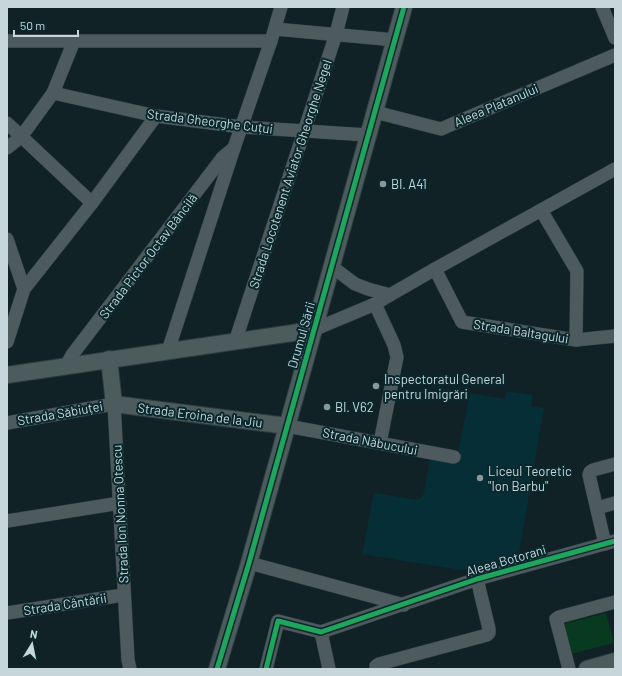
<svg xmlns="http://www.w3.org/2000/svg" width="622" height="676" viewBox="0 0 622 676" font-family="Barlow,sans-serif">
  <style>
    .built { fill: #062e36 }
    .green { fill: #073a1e }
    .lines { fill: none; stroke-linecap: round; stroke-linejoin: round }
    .minor-casing { stroke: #303c40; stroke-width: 14 }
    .major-casing { stroke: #303c40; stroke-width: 18 }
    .minor { stroke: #4e5b5e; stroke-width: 13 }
    .major { stroke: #4c5c5d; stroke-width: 16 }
    .cycleway-casing { stroke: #09282e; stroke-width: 8 }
    .cycleway { stroke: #20a55d; stroke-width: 5 }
    .poi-dot { fill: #87979b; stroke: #09282e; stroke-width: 1.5 }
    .labels { text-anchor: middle; stroke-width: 4; stroke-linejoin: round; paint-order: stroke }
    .street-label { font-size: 13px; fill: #c6d6da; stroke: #09282e }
    .poi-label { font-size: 13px; fill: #c6d6da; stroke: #09282e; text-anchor: start }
  </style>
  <rect width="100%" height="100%" fill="#112226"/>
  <polygon class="built" points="507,391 533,395 531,406 544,408 517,565 461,570 362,554 374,493 418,500 421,498 424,493 430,458 456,462 470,393 505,399"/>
  <polygon class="green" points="606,613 614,643 571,654 563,624"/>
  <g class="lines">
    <defs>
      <g id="minor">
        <polyline points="602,7 615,38"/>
        <polyline points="275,29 395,40"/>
        <polyline points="7,41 271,41"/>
        <polyline points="53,93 156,116 242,127 368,135"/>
        <polyline points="375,112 441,129 615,55"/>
        <polyline points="7,123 92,203"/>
        <polyline points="7,148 21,137 53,93 74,41"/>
        <polyline points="541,210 577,271 576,340"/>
        <polyline points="7,239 24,289"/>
        <polyline points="331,266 355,284 368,289 390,295"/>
        <polyline points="435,269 462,322 576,340 615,336"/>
        <polyline points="375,304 394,345 397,357 380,443"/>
        <polyline points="313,330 375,304 390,295 435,269 615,169"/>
        <polyline points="7,342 24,289 92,203 156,116"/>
        <polyline points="235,342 336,34 343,7"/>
        <polyline points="168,351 234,148 271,41 281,7"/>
        <polyline points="66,366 72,355 223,157 234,148"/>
        <polyline points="7,423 114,404 128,660 130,669"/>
        <polyline points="287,426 454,457"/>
        <polyline points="597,508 615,503"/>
        <polyline points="7,521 120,503"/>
        <polyline points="605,544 589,475 590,472 593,470 615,464"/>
        <polyline points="249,563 404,605"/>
        <polyline points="7,613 123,595"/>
        <polyline points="321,632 329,669"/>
        <polyline points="266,669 278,621 321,632 477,579 615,541"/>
        <polyline points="376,669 376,666 379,664 487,635 489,633 489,629 477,579"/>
        <polyline points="569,669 556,619 559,617 615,602"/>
      </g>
      <g id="major">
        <polyline points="109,359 114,404 287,426"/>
        <polyline points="7,375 313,330"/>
        <polyline points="217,669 249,563 404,7"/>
        <polyline points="587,669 615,661"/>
      </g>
    </defs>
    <use href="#minor" class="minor-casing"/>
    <use href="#major" class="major-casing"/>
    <use href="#minor" class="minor"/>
    <use href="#major" class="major"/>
    <defs>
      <g id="cycleway">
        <polyline points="217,669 249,563 404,7"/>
        <polyline points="266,669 278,621 321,632 477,579 615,541"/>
      </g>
    </defs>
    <use href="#cycleway" class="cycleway-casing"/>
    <use href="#cycleway" class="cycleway"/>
  </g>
  <g class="poi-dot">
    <circle cx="383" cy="184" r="4"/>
    <circle cx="376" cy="386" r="4"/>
    <circle cx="327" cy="407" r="4"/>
    <circle cx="480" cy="478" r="4"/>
  </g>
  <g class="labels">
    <g class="street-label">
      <text transform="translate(496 105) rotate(-23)" y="5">Aleea Platanului</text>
      <text transform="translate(210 121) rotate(7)" y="5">Strada Gheorghe Cuțui</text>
      <text transform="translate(290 174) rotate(-72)" y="5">Strada Locotenent Aviator Gheorghe Negel</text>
      <text transform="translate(148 256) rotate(-53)" y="5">Strada Pictor Octav Băncilă</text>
      <text transform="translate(521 331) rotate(9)" y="5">Strada Baltagului</text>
      <text transform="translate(301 335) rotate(-74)" y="5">Drumul Sării</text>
      <text transform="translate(60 413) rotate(-10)" y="5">Strada Săbiuței</text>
      <text transform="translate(200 415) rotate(7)" y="5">Strada Eroina de la Jiu</text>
      <text transform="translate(370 441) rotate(11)" y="5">Strada Năbucului</text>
      <text transform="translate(120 514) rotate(-93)" y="5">Strada Ion Nonna Otescu</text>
      <text transform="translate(506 560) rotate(-16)" y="5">Aleea Botorani</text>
      <text transform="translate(65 604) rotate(-9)" y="5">Strada Cântării</text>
    </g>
    <g class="poi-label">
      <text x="391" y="189">Bl. A41</text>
      <text x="384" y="384">Inspectoratul General<tspan x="384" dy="15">pentru Imigrări</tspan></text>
      <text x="335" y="412">Bl. V62</text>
      <text x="488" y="476">Liceul Teoretic<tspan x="488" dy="15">"Ion Barbu"</tspan></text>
    </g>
  </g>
  <rect width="622" height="676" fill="none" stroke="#c6d6da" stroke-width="16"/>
  <g transform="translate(32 644) rotate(10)" stroke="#09282e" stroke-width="3" paint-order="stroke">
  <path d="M0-3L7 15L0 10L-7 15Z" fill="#c6d6da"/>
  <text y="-6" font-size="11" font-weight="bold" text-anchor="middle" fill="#c6d6da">N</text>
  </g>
  <path d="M14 30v6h64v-6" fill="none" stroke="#c6d6da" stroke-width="2"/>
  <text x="20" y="30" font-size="12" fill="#c6d6da" stroke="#09282e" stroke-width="3" paint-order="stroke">50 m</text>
</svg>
